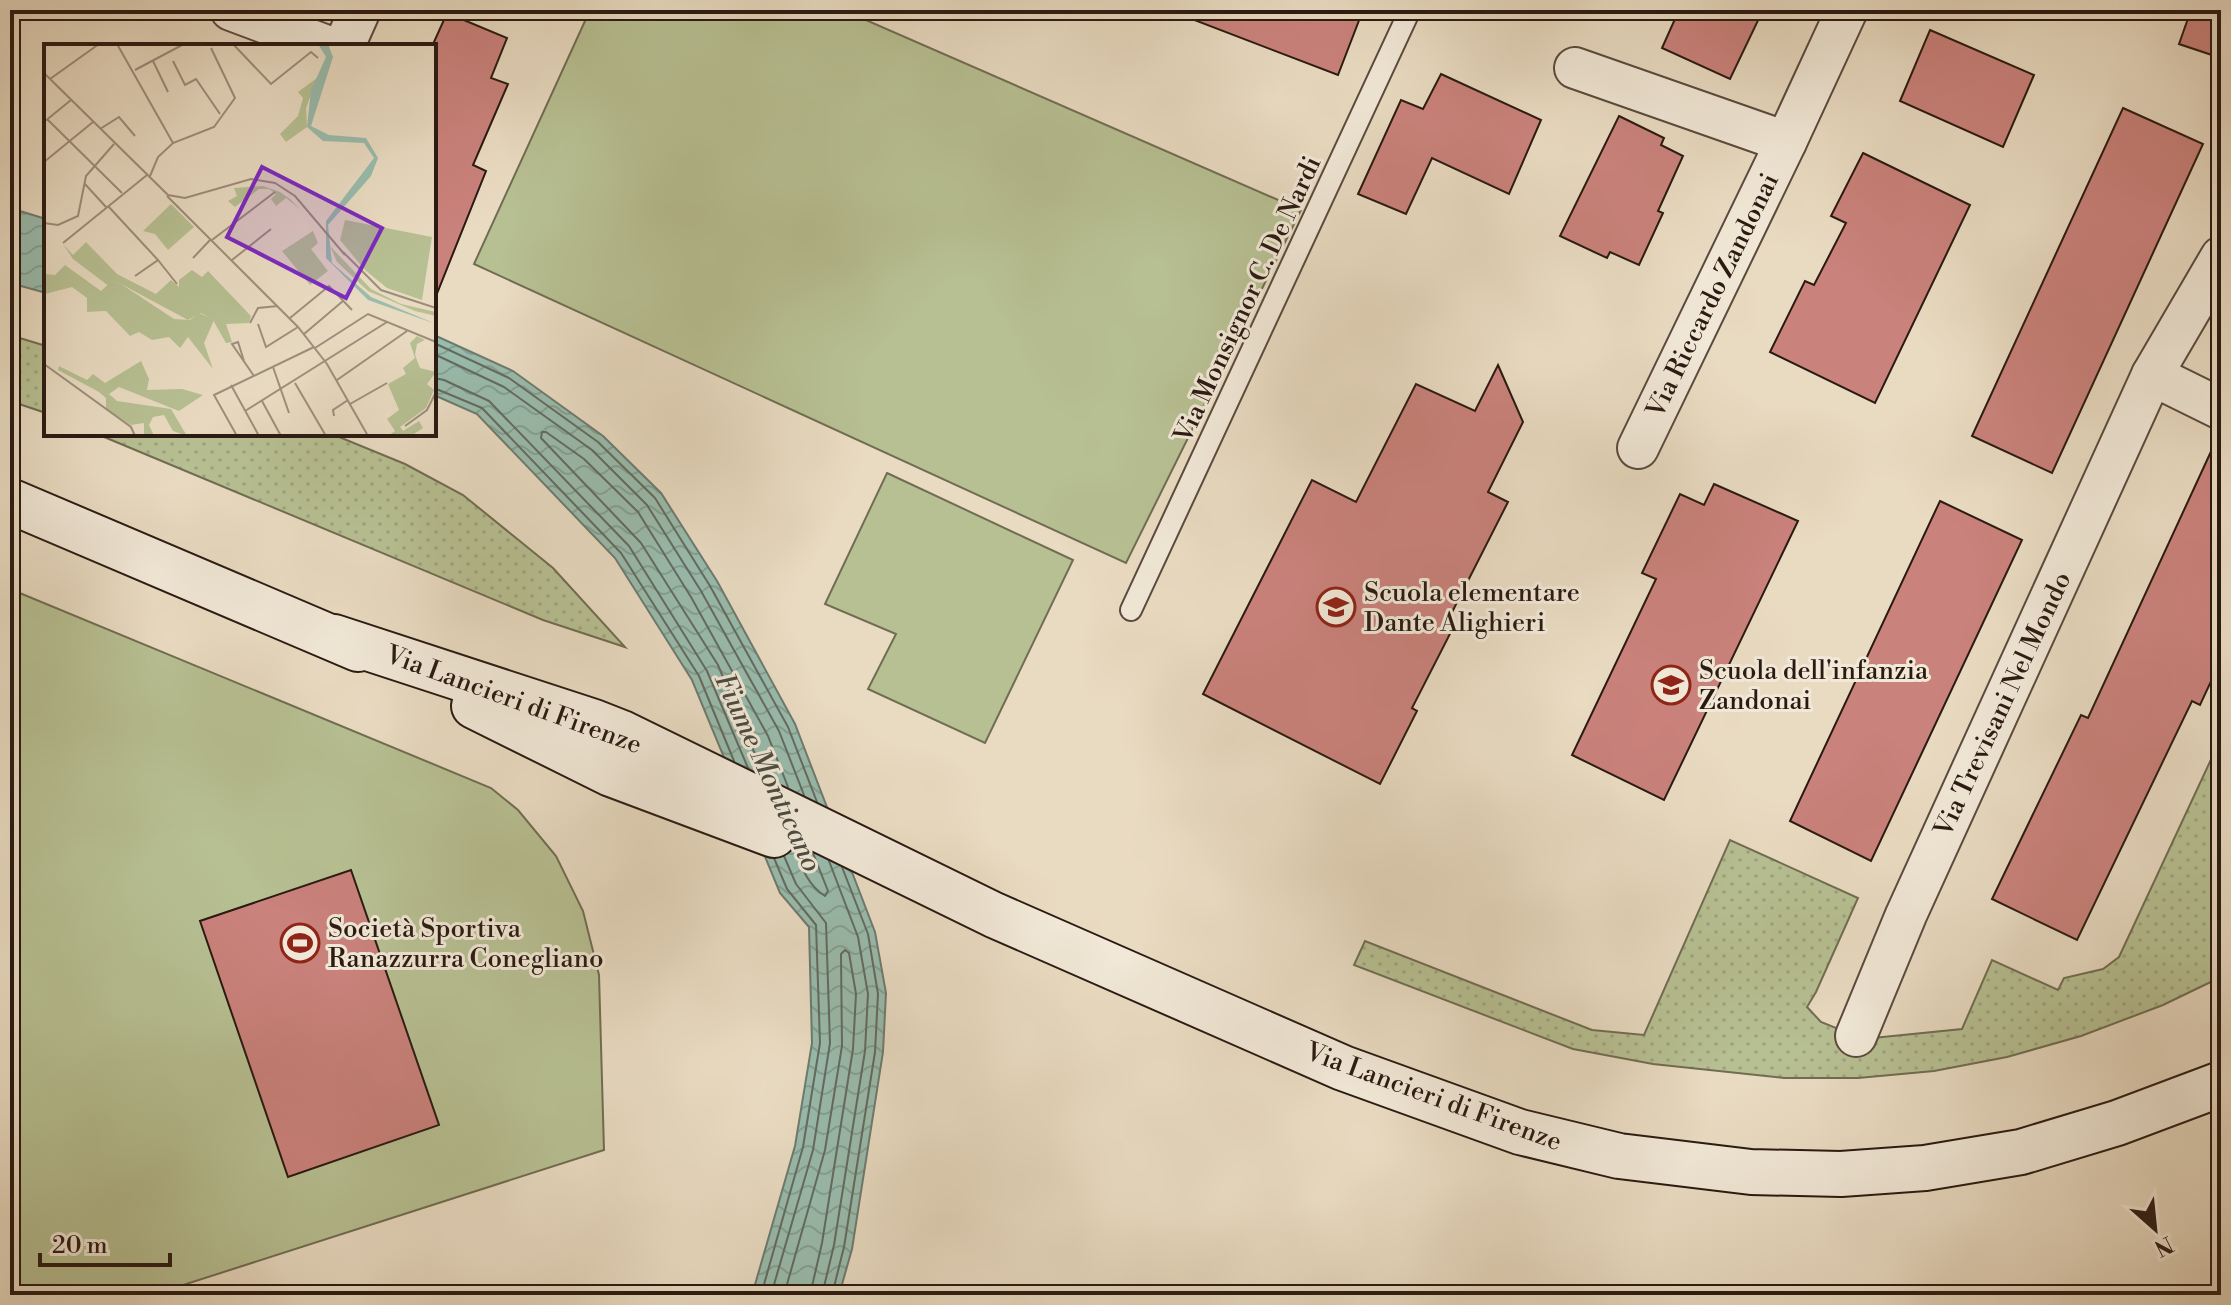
<svg xmlns="http://www.w3.org/2000/svg" width="2231" height="1305" viewBox="0 0 2231 1305" font-family="'Libre Bodoni',serif">
  <style>
    .grass { fill: url(#grass-dots); stroke: #706d52; stroke-width: 2 }
    .garden { fill: #b7c093; stroke: #706d52; stroke-width: 2 }
    .water { fill: url(#water-waves); stroke: #6d7b6f; stroke-width: 2 }
    .lines { fill: none; stroke-linecap: round; stroke-linejoin: round }
    .shore { stroke: #626b60; stroke-width: 2 }
    .building { fill: #ca827c; stroke: #2a1a12; stroke-width: 2 }
    .service-casing { stroke: #5a4a3e; stroke-width: 24 }
    .minor-casing { stroke: #5a4a3e; stroke-width: 44 }
    .secondary-casing { stroke: #2a1a12; stroke-width: 48 }
    .service { stroke: #f1e8d7; stroke-width: 20 }
    .minor { stroke: #f1e8d7; stroke-width: 40 }
    .secondary { stroke: #f1e8d7; stroke-width: 44 }
    .labels { text-anchor: middle; stroke-width: 6; stroke-linejoin: round; paint-order: stroke }
    .street-label { font-size: 26px; fill: #2a1a12; stroke: #f1e8d7 }
    .poi-label { font-size: 26px; fill: #2a1a12; stroke: #f1e8d7; text-anchor: start }
    .water-label { font-size: 28px; font-style: italic; fill: #4b4b40; stroke: #f1e8d7 }
    .inset-road { fill: none; stroke: #9d8e7c; stroke-width: 2 }
    .view { fill: #7b2cbf; fill-opacity: 0.15; stroke: #7b2cbf; stroke-width: 4 }
    .inset-edge { fill: none; stroke: #2a1a12; stroke-width: 4 }
  </style>
  <defs>
    <pattern id="grass-dots" width="8" height="8" patternUnits="userSpaceOnUse" patternTransform="scale(2)"><rect width="8" height="8" fill="#b7c093"/><path d="M2 2h.1M6 6h.1" fill="none" stroke="#9ea47e" stroke-width="1.8" stroke-linecap="round"/></pattern>
    <pattern id="water-waves" width="16" height="10" patternUnits="userSpaceOnUse" patternTransform="scale(2)"><rect width="16" height="10" fill="#99bcad"/><path d="M0 5q4-4 8 0t8 0" fill="none" stroke="#84a194"/></pattern>
  </defs>
  <rect width="100%" height="100%" fill="#e9dbc2"/>
  <filter id="stains"><feTurbulence type="fractalNoise" baseFrequency=".0025" numOctaves="4"/><feColorMatrix values="0 0 0 0 .2 0 0 0 0 .09 0 0 0 0 .02 0 0 0 .5 -.17"/></filter>
  <radialGradient id="worn" r=".72"><stop offset=".6" stop-color="#630" stop-opacity="0"/><stop offset="1" stop-color="#630" stop-opacity=".3"/></radialGradient>
  <g class="grass">
    <polygon points="10,335 46,346 46,413 10,401"/>
    <polygon points="97,434 332,434 405,464 463,495 553,568 625,647 543,620"/>
    <polygon points="2221,738 2221,977 2163,1005 2081,1036 2007,1057 1934,1071 1858,1078 1784,1078 1653,1064 1573,1049 1354,965 1365,941 1592,1030 1644,1035 1730,840 1858,898 1816,992 1807,1007 1821,1022 1863,1039 1962,1029 1992,960 2058,990 2064,978 2103,969 2119,957"/>
  </g>
  <g class="garden">
    <polygon points="590,10 843,10 1301,210 1126,563 474,264"/>
    <polygon points="887,473 1073,560 985,743 868,689 896,634 825,604"/>
    <polygon points="10,589 491,788 518,810 556,856 583,911 599,975 604,1150 152,1295 10,1295"/>
  </g>
  <g class="water">
    <polygon points="10,208 46,219 46,293 10,283"/>
    <polygon points="434,335 513,371 603,436 661,493 717,581 795,724 875,932 886,993 883,1052 852,1249 839,1295 752,1295 795,1146 812,1043 809,927 780,893 692,680 615,558 477,414 434,395"/>
  </g>
  <g class="lines">
    <g class="shore">
      <polyline points="434,343 509,378 598,442 655,498 710,586 788,727 817,802"/>
      <polyline points="434,354 504,387 592,450 647,505 701,591 779,731 804,795"/>
      <polyline points="434,378 444,380 489,401 629,546 707,671 748,768"/>
      <polyline points="434,388 482,408 621,553 699,676 734,761"/>
      <polyline points="764,776 718,665 641,543 541,438 542,432 546,432 584,459 638,512 691,597 768,736 788,787"/>
      <path d="M794,848c7,18 14,38 31,48l3,-5 -15,-38"/>
      <polyline points="761,1295 803,1147 820,1043 816,925 787,889 774,858"/>
      <polyline points="771,1295 813,1150 830,1043 826,923 796,884 784,856"/>
      <polyline points="784,1295 825,1150 842,1046 841,954 845,950 849,953 856,994 853,1049 822,1243 810,1295"/>
      <polyline points="822,1295 834,1245 865,1051 868,994 858,937 829,861"/>
      <polyline points="832,1295 844,1247 875,1052 878,994 868,934 842,867"/>
    </g>
  </g>
  <g class="building">
    <polygon points="1177,10 1363,10 1338,75 1176,13"/>
    <polygon points="1679,10 1763,10 1730,79 1662,48"/>
    <polygon points="2191,10 2221,10 2221,58 2179,44"/>
    <polygon points="447,13 507,38 491,78 508,84 473,165 486,171 436,296 434,296 434,42"/>
    <polygon points="1930,30 2034,75 2003,147 1900,101"/>
    <polygon points="1441,74 1541,120 1509,194 1432,158 1406,214 1358,194 1401,100 1423,109"/>
    <polygon points="2123,108 2203,144 2052,473 1972,436"/>
    <polygon points="1619,116 1664,138 1661,145 1683,156 1658,211 1663,213 1639,265 1610,252 1607,258 1560,236"/>
    <polygon points="1863,153 1970,205 1875,403 1770,352 1805,281 1814,285 1846,223 1831,216"/>
    <polygon points="1498,365 1523,422 1488,492 1508,502 1446,624 1453,628 1412,708 1417,711 1380,784 1203,694 1312,480 1356,502 1416,384 1475,411"/>
    <polygon points="2220,432 2221,660 2200,705 2192,701 2077,940 1992,899 2081,715 2088,718"/>
    <polygon points="1714,484 1798,521 1664,800 1572,755 1656,579 1642,573 1680,494 1704,505"/>
    <polygon points="1940,501 2022,540 1871,861 1790,821"/>
    <polygon points="351,870 439,1125 288,1177 200,921"/>
  </g>
  <g class="lines">
    <defs>
      <polyline id="service" points="1131,610 1410,10"/>
      <g id="minor">
        <polyline points="231,10 327,46"/>
        <polyline points="344,46 360,10"/>
        <polyline points="1575,68 1786,142"/>
        <polyline points="2152,375 2221,409"/>
        <polyline points="1638,448 1786,142 1847,10"/>
        <polyline points="1856,1036 1906,915 2152,375 2221,257"/>
      </g>
      <g id="secondary">
        <polyline points="10,501 358,649"/>
        <polyline points="334,637 594,722 622,733 994,915 1343,1068 1520,1132 1619,1156 1751,1172 1841,1174 1925,1168 2021,1152 2117,1123 2221,1084"/>
        <polyline points="474,706 611,774 774,835"/>
      </g>
    </defs>
    <use href="#service" class="service-casing"/>
    <use href="#minor" class="minor-casing"/>
    <use href="#secondary" class="secondary-casing"/>
    <use href="#service" class="service"/>
    <use href="#minor" class="minor"/>
    <use href="#secondary" class="secondary"/>
  </g>
  <defs>
    <symbol id="school-ring" viewBox="-11 -11 22 22"><circle r="9.5" fill="#f1e8d7" stroke="#8f2418" stroke-width="1.5"/><path d="M0-5L7-2L0 1L-7-2ZM-4 1L0 2.5L4 1V4Q0 6-4 4Z" fill="#8f2418"/></symbol>
    <symbol id="stadium-ring" viewBox="-11 -11 22 22"><circle r="9.5" fill="#f1e8d7" stroke="#8f2418" stroke-width="1.5"/><path d="M0-5a6.5 5 0 1 0 0 10a6.5 5 0 1 0 0-10ZM-3.5-1.8h7v3.6h-7Z" fill="#8f2418"/></symbol>
  </defs>
  <g fill-rule="evenodd">
    <use href="#school-ring" x="1314" y="585" width="44" height="44"/>
    <use href="#school-ring" x="1649" y="663" width="44" height="44"/>
    <use href="#stadium-ring" x="278" y="921" width="44" height="44"/>
  </g>
  <g class="labels">
    <g class="street-label">
      <text transform="translate(1712 295) rotate(-64)" y="9">Via Riccardo Zandonai</text>
      <text transform="translate(1247 299) rotate(-65)" y="9">Via Monsignor C. De Nardi</text>
      <text transform="translate(514 699) rotate(20)" y="9">Via Lancieri di Firenze</text>
      <text transform="translate(2002 704) rotate(-65)" y="9">Via Trevisani Nel Mondo</text>
      <text transform="translate(1434 1096) rotate(20)" y="9">Via Lancieri di Firenze</text>
    </g>
    <g class="poi-label">
      <text x="1364" y="601">Scuola elementare<tspan x="1364" dy="30">Dante Alighieri</tspan></text>
      <text x="1699" y="679">Scuola dell'infanzia<tspan x="1699" dy="30">Zandonai</tspan></text>
      <text x="328" y="937">Società Sportiva<tspan x="328" dy="30">Ranazzurra Conegliano</tspan></text>
    </g>
    <g class="water-label">
      <text transform="translate(769 772) rotate(65)" y="10">Fiume Monticano</text>
    </g>
  </g>
  <g transform="translate(44 44)">
    <rect width="392" height="392" fill="#e9dbc2"/>
    <path d="M219,142l17,6 10,7 10,10 -14,-11 -10,8 -5,-7 5,-5 -7,-5h-10l-24,18 -7,-6 9,-5 -3,-8zM127,160l23,23 -26,23 -13,-16 -12,-3zM42,198l31,32 39,20 15,-14 8,7v-7l13,-10 10,7 6,-6 43,45 -2,7 -23,1 6,18 -6,1 -13,-23 -12,-7 -13,7 -67,-36 -9,-3 -2,6 -37,-28 -10,-15 10,11zM286,202l41,43 30,15 35,8v4l-21,-5 -47,-20 -31,-29zM373,292l8,4 -8,4 -2,11 5,13 16,4 -9,12 7,6 -8,18 -26,19 3,4 16,-10 4,7 -12,8h-23l7,-5 -8,-12 12,-9 -11,-26 18,-10 -3,-6 12,-10 -5,-15z" fill="#b7c093"/>
    <path d="M273,34l-11,30 1,19 -21,15 -6,-8 18,-18 5,-18 -5,-6zM21,221l36,26 11,-10 9,3 53,35 16,1 9,-7 15,7 -10,23 9,26 -25,-32 -8,11 -11,-11 -17,3 -13,-8 -9,4 -24,-25 -19,1v-14l-15,-11 -27,7 -1,-20 11,1zM97,317l8,18 -2,11 35,-1 21,6 -24,16 -60,-24 -10,7 8,7 54,8 16,27 -14,-5 -9,-16 -11,2 -4,8 5,11h-10v-13l-13,2 -25,-16v-11l-7,-6 -41,-22 1,-4 28,14 6,-6 12,9z" fill="#b7c093"/>
    <path d="M301,176l87,17 -10,63 -35,-12 -22,-18 -25,-30zM269,187l5,12 -7,6 17,22 -18,14 -28,-34z" fill="#b7c093"/>
    <path d="M274,0h10l5,13 -22,69 18,9 37,3 12,20 -7,18 -43,49 4,38 39,34 65,27 -68,-24 -42,-42v-37l48,-63 -10,-15 -41,-2 -16,-14 4,-37 15,-33z" fill="#99bcad"/>
    <path class="inset-road" d="M73,0l56,99M149,0h27M189,0l38,40 40,-32 7,6M109,17l15,31M129,17l12,24 11,-6 24,35M91,26l49,-26M0,29l124,122 17,3 66,-19 24,4 20,13 50,59M6,35l49,-35M3,75l75,74M0,78l27,-22M56,85l19,-12 16,19M0,118l49,-40M106,132l8,-19 15,-14 41,-16 21,-29 -24,-50M40,139l22,24M123,152l131,131 29,37 41,72M64,162l50,54 -23,16M0,179l14,2 20,-9 8,-40 28,-32M168,196l63,-48M19,199l84,-68M299,208l38,38 55,18M149,214l18,-19M114,216l19,24M188,216l39,-31M246,274l39,-32 23,24M206,279l8,-15 20,-2M214,280l8,23 32,-20M260,290l39,-33M271,304l53,-34 68,28M200,317l-6,-19 -6,2 22,32M0,320l87,63 4,9M229,323l16,46M293,336l70,-49M251,339l31,53M187,341l28,51M218,357l19,35M306,360l37,-21M201,367l142,-89M290,372l-1,-6 15,-10M361,382l22,-16 9,-18M193,392l-23,-41 100,-48"/>
    <path class="view" d="M218,123l120,61 -36,70 -119,-61z"/>
    <rect width="392" height="392" class="inset-edge"/>
  </g>
  <rect width="2231" height="1305" fill="none" stroke="#e9dbc2" stroke-width="40"/>
  <rect x="12" y="12" width="2207" height="1281" fill="none" stroke="#2a1a12" stroke-width="4"/>
  <rect x="20" y="20" width="2191" height="1265" fill="none" stroke="#2a1a12" stroke-width="2"/>
  <g transform="translate(2155 1229) rotate(153)" stroke="#f1e8d7" stroke-width="6" paint-order="stroke">
  <path d="M0-6L14 30L0 20L-14 30Z" fill="#2a1a12"/>
  <text y="-12" font-size="22" font-weight="bold" text-anchor="middle" fill="#2a1a12">N</text>
  </g>
  <path d="M40 1253v12h130v-12" fill="none" stroke="#2a1a12" stroke-width="4"/>
  <text x="52" y="1253" font-size="24" fill="#2a1a12" stroke="#f1e8d7" stroke-width="6" paint-order="stroke">20 m</text>
  <rect width="100%" height="100%" filter="url(#stains)"/>
  <rect width="100%" height="100%" fill="url(#worn)"/>
</svg>
